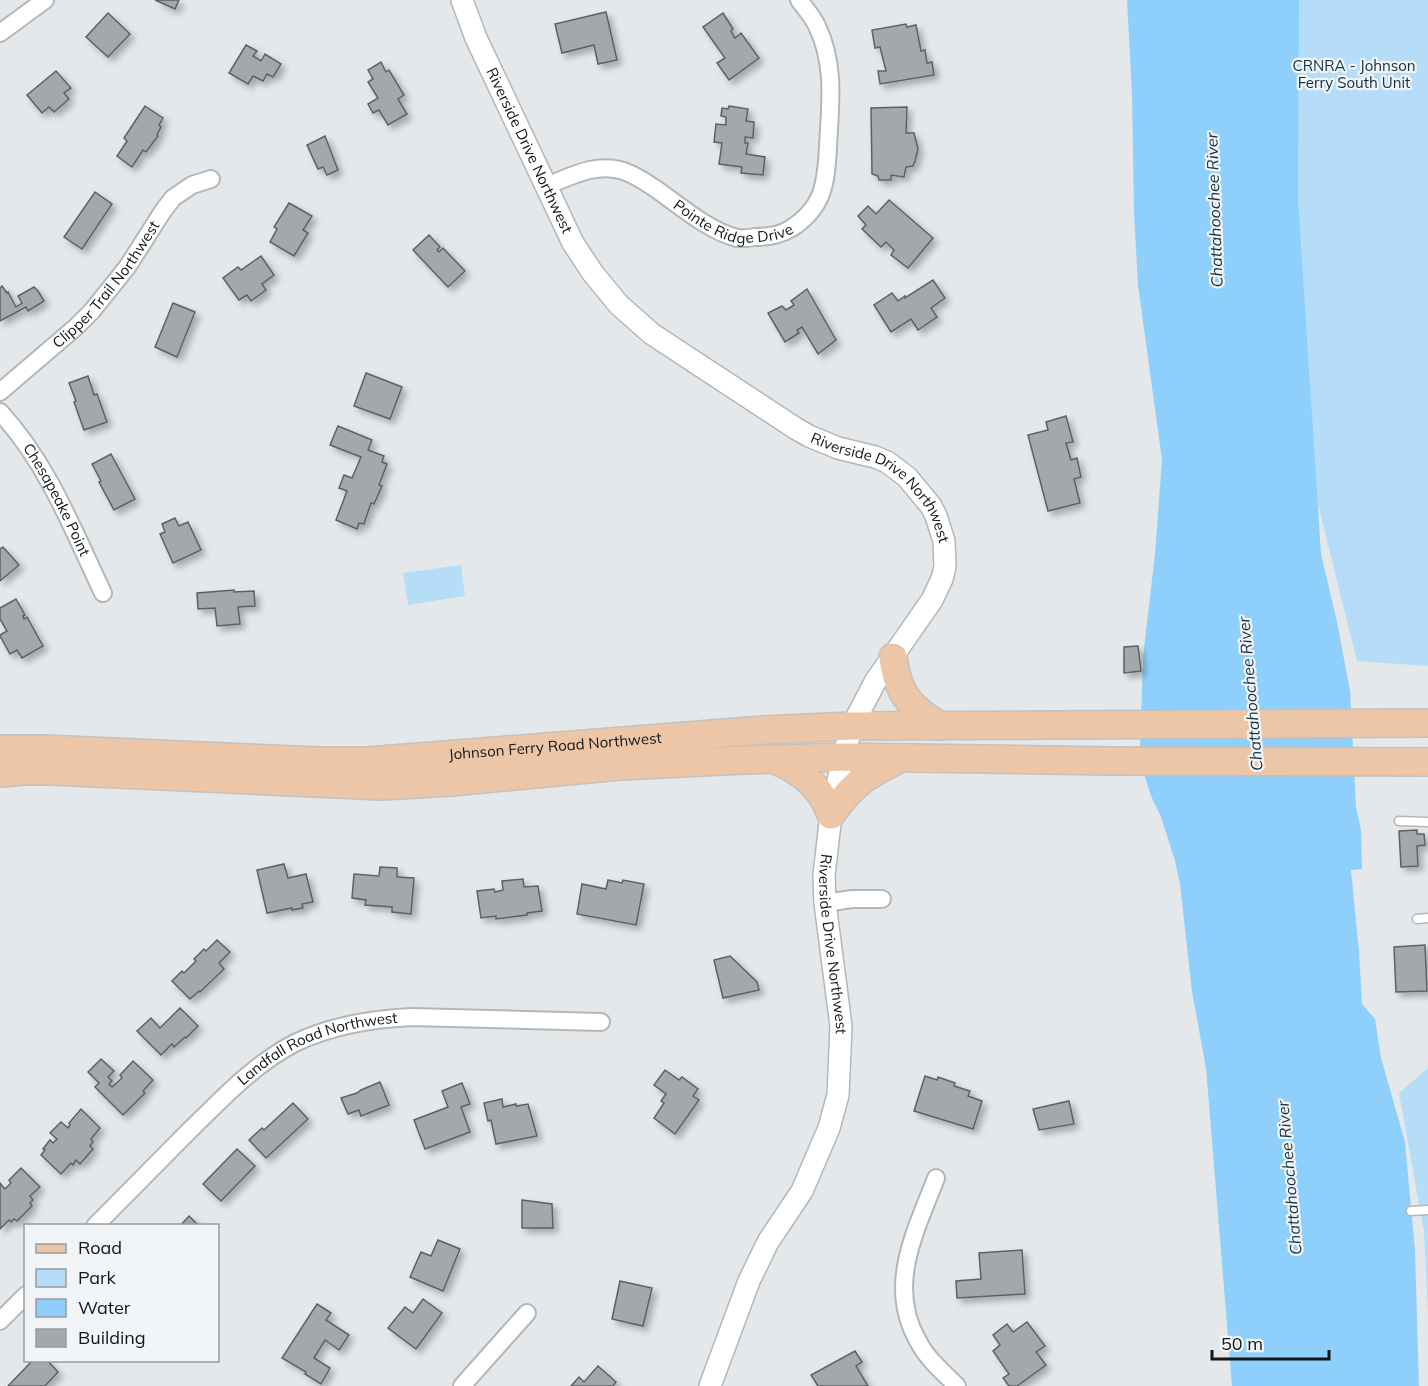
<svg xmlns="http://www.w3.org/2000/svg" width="1428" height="1386" viewBox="0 0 1428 1386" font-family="Mulish,sans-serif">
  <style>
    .green { fill: #b5ddf8 }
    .water { fill: #8ed0fb }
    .building { fill: #a5a8aa; stroke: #5e6163; stroke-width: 1.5; filter: url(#shadow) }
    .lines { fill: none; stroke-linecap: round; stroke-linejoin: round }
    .service-casing { stroke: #b4b7b9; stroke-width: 11 }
    .minor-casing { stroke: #b4b7b9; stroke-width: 20 }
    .tertiary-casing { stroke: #b4b7b9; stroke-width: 24 }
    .primary-casing { stroke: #c2c2c2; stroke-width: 30 }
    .service { stroke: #fff; stroke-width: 8 }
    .minor { stroke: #fff; stroke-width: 16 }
    .tertiary { stroke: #fff; stroke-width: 21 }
    .primary { stroke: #edc6a8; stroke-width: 27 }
    .labels { text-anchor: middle; stroke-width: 4.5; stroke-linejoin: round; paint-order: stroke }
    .park-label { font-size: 15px; fill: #112e40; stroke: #f2f5f7 }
    .street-label { font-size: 15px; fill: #141516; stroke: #f2f5f7 }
    .water-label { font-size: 16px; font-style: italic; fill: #133143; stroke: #f2f5f7 }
  </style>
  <defs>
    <filter id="shadow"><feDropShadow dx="4.5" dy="4.5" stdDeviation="3" flood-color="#0004"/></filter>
  </defs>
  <rect width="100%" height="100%" fill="#e4e8ea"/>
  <g class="green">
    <polygon points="1276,0 1428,0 1428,666 1357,661 1297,420"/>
    <polygon points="461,565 465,596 408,605 403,573"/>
    <polygon points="1428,1068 1428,1313 1424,1232 1399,1093"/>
  </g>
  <polygon class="water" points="1127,0 1299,0 1298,200 1321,554 1337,622 1350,691 1356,807 1361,830 1362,869 1351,870 1359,951 1362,1004 1375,1019 1381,1058 1405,1142 1415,1250 1419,1386 1232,1386 1206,1068 1192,992 1180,884 1175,861 1161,817 1151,796 1144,774 1140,751 1143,657 1155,554 1162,460 1138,285 1134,213 1132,95"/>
  <g class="building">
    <polygon points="155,0 179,0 175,9"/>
    <polygon points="606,12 617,60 598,64 594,45 562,53 555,24"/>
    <polygon points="108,13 130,34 108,57 86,37"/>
    <polygon points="723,13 733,29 731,31 735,38 741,33 759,58 729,80 717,63 725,58 703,27"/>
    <polygon points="906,24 907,27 916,25 921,51 925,50 927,63 932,62 934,75 880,84 878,71 886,71 880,47 875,48 872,30"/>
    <polygon points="246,45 257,51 253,56 261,61 265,54 281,64 273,77 267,74 263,81 253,76 248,84 229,73"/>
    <polygon points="381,62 386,72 389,70 404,95 398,99 407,114 388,125 379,110 373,113 368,104 378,98 368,82 373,79 368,70"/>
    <polygon points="56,71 71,88 64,93 69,99 54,112 49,107 42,113 27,95"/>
    <polygon points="145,106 163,118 159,125 161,127 157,135 158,136 146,152 143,150 132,167 117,156 127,141 124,138"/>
    <polygon points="729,106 748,109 746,121 754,122 753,138 745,137 745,143 748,143 746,154 765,157 763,175 741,173 742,167 719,164 722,143 714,142 716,124 726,125 726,117 721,116 722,108 728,109"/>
    <polygon points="907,107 906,133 914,133 918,149 915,161 913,166 906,167 904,177 891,175 891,180 879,180 878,176 872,174 871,108"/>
    <polygon points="325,136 338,170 327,175 323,167 318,169 307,145"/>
    <polygon points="95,192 112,204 82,249 64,237"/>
    <polygon points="889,200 933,238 908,268 891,255 894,250 886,242 881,247 862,229 866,225 858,216 868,206 876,214"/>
    <polygon points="289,203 312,216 303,230 308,233 294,256 270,242 277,229 274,227"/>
    <polygon points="429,235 440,247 437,250 439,252 443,248 465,271 448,287 413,250"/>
    <polygon points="261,256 274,275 262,284 266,290 251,301 247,295 239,300 223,278 238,267 241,270"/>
    <polygon points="933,280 945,298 931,308 937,317 918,330 911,319 891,332 874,305 892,293 898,301 905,296 905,298"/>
    <polygon points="2,286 7,293 8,292 16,307 22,303 18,296 34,287 38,291 44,301 28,311 26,307 0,321 0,288"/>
    <polygon points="807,289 836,340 818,354 802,327 797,330 799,333 785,342 768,313 782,306 786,310 794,305 791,301"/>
    <polygon points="173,303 195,312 177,357 155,347"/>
    <polygon points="366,373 402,387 390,419 354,406"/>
    <polygon points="88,376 94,395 97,394 107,422 84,430 74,402 76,401 69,383"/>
    <polygon points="1066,416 1073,442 1066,443 1071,460 1077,458 1081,477 1074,479 1080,503 1048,511 1028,435 1048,430 1046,422"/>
    <polygon points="338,426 372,440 368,450 384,456 382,462 387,464 379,485 382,486 374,504 371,503 364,524 359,523 357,529 336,520 347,491 339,488 344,475 352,478 361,457 330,445"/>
    <polygon points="111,454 135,499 114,510 99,482 101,481 92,464"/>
    <polygon points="175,518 179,526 188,522 201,550 173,563 160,534 165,532 162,524"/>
    <polygon points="3,547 19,565 0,581 0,549"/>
    <polygon points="234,590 234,592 254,591 255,606 238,607 240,624 217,626 215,608 198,609 197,593"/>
    <polygon points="16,599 25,615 23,616 24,619 27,617 43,646 22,658 17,650 10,654 0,636 0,635 7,631 0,619 0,608"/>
    <polygon points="1138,646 1141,671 1124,673 1124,647"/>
    <polygon points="1417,830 1417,834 1424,834 1425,845 1417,846 1418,866 1401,867 1399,831"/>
    <polygon points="284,864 288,878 306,874 313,902 302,904 303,908 292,910 292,908 267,913 257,870"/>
    <polygon points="380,867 397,868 397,877 414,878 411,914 392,912 392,907 365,905 366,900 352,898 354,874 379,876"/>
    <polygon points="523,879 524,887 538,886 542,911 527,913 527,915 496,919 496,916 481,918 477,891 494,889 495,892 503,890 502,881"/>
    <polygon points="608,880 622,883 623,880 644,884 636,925 577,914 582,884 606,889"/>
    <polygon points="217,940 230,952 219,963 224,969 200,992 199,991 190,999 172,981 182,971 184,973 196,961 194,959 204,949 206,951"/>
    <polygon points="1425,945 1427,991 1396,992 1394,947"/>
    <polygon points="730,956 757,982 759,990 723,998 714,960"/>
    <polygon points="180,1008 198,1026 186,1038 185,1037 174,1047 172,1044 161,1055 137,1031 151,1018 160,1028"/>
    <polygon points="101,1059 114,1071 108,1077 112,1081 109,1084 112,1087 122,1078 120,1075 133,1061 153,1080 143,1091 145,1093 123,1115 95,1087 99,1083 88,1072"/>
    <polygon points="665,1070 679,1080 682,1077 698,1089 693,1096 699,1100 675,1134 654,1118 664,1103 661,1101 666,1094 654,1085"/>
    <polygon points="925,1076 937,1080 938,1077 955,1083 954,1086 970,1091 968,1096 982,1101 973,1129 914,1111"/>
    <polygon points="380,1082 389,1105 361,1116 359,1110 348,1114 341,1098 357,1093 361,1090"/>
    <polygon points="462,1083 470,1104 461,1107 470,1132 425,1149 414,1120 448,1107 442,1091"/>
    <polygon points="502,1099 503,1107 516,1104 516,1106 528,1104 537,1136 496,1144 491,1120 488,1121 484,1103"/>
    <polygon points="1069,1101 1074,1124 1039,1130 1033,1109"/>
    <polygon points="293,1103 308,1119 266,1158 249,1140 262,1128 264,1130"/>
    <polygon points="81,1109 100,1128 91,1139 93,1142 90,1146 93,1149 80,1164 76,1160 73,1165 71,1163 61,1174 41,1155 45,1150 43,1149 50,1140 53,1143 57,1139 50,1133 61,1122 68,1128 70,1125 69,1123"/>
    <polygon points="237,1149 255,1166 221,1201 203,1184"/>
    <polygon points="21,1168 40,1187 30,1196 33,1200 30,1203 32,1206 17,1221 14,1219 11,1222 9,1220 0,1229 0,1183 5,1189 11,1183 9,1180"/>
    <polygon points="522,1200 552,1204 553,1228 522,1228"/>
    <polygon points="189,1216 199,1226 180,1226"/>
    <polygon points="438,1240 460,1249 443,1291 410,1277 421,1252 431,1256"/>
    <polygon points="1022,1250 1025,1294 957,1298 956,1281 981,1279 979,1253"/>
    <polygon points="620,1281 652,1288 643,1326 612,1319"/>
    <polygon points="423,1299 442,1313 416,1349 388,1328 405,1307 413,1313"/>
    <polygon points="317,1304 331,1313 326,1320 349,1335 339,1350 325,1340 314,1358 330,1368 321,1384 305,1374 306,1372 282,1358"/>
    <polygon points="1027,1322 1045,1346 1036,1352 1046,1365 1017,1386 1009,1386 1003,1378 1009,1374 993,1351 1000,1345 993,1335 1007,1324 1013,1332"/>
    <polygon points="855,1351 862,1362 856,1366 868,1386 818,1386 811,1375"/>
    <polygon points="33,1360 47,1360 58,1372 45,1386 8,1386"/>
    <polygon points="598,1366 616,1382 613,1386 571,1386 579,1377 584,1382"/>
  </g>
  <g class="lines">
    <defs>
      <g id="service">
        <polyline points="1399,821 1428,822"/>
        <polyline points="1417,919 1428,918"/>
        <polyline points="1411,1211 1428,1210"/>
      </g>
      <g id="minor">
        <polyline points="0,33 45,0"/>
        <path id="s1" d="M546,186c24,-9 48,-23 74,-16 13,3 25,12 36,19 24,17 53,42 81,49 6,1 12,0 18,-1 12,0 25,-2 35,-8 34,-21 36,-46 38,-82 2,-42 8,-81 -11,-121 -4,-9 -12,-18 -18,-26"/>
        <path id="s2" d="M0,392l76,-65 16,-16 36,-45 35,-55 10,-13 19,-13 19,-6"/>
        <path id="s3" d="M0,412c48,52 73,118 103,181"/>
        <polyline points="825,903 852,899 882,899"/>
        <path d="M936,1178c-20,53 -50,107 -18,163 9,18 25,31 39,45"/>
        <path id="s4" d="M95,1226c32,-32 63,-64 94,-95 33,-32 65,-67 106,-88 37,-18 76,-24 116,-26l190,5"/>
        <polyline points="0,1321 26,1295"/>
        <polyline points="462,1386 527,1313"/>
      </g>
      <g id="tertiary">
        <path id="s5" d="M462,0l14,38 97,205 19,29 27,33 33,29 143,94 14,8 29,12 37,9 12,5 20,15 24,29 5,10 8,25 1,26 -3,12 -10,21 -57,82 -23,44 -9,31 -12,58 -7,60 1,28 16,123 -3,69 -9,33 -27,63 -34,51 -19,39 -39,105"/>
      </g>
      <g id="primary">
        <path d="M893,657c4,35 17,52 48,69"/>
        <path id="s6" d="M0,749h44l275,12h49l395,-31 89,-4 576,-3"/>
        <path d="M775,760c26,11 47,27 56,55"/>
        <polyline points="0,773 23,771 52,771 381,786 452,782 620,766 744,760 843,757 1110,761 1428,762"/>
        <path d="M832,813c21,-29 33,-37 65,-53"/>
      </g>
    </defs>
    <use href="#service" class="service-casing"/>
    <use href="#minor" class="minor-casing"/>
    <use href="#tertiary" class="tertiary-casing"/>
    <use href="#primary" class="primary-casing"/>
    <use href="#service" class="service"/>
    <use href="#minor" class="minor"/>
    <use href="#tertiary" class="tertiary"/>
    <use href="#primary" class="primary"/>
  </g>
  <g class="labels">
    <g class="park-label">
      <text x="1354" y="71">CRNRA - Johnson<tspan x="1354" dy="17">Ferry South Unit</tspan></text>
    </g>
    <g class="street-label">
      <text dy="5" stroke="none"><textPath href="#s5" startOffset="165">Riverside Drive Northwest</textPath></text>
      <text dy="5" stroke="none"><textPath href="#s1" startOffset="206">Pointe Ridge Drive</textPath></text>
      <text dy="5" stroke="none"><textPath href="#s2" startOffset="152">Clipper Trail Northwest</textPath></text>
      <text dy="5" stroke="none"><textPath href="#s5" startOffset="669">Riverside Drive Northwest</textPath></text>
      <text dy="5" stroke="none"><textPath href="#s3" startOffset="105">Chesapeake Point</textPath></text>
      <text dy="5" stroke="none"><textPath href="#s6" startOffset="556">Johnson Ferry Road Northwest</textPath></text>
      <text dy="5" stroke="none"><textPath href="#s5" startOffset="1191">Riverside Drive Northwest</textPath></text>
      <text dy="5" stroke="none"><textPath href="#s4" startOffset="291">Landfall Road Northwest</textPath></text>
    </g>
    <g class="water-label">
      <text transform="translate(1214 210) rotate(-92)" y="6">Chattahoochee River</text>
      <text transform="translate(1250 694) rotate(-95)" y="6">Chattahoochee River</text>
      <text transform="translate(1289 1178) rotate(-95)" y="6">Chattahoochee River</text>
    </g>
  </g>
  <rect x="24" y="1224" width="195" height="138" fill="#f2f5f7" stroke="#999b9d" stroke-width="1.5"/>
  <rect x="36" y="1244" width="30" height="9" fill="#edc6a8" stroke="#999b9d" stroke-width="1.5"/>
  <text x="78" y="1254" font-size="18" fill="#141516">Road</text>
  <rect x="36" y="1269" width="30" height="18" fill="#b5ddf8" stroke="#999b9d" stroke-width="1.5"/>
  <text x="78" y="1284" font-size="18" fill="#141516">Park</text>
  <rect x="36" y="1299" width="30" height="18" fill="#8ed0fb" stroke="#999b9d" stroke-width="1.5"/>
  <text x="78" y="1314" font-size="18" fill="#141516">Water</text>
  <rect x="36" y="1329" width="30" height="18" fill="#a5a8aa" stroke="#999b9d" stroke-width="1.5"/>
  <text x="78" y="1344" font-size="18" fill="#141516">Building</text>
  <path d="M1212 1350v9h117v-9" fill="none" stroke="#141516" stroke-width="3"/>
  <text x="1221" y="1350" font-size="18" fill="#141516" stroke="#f2f5f7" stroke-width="4.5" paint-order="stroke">50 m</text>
</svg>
